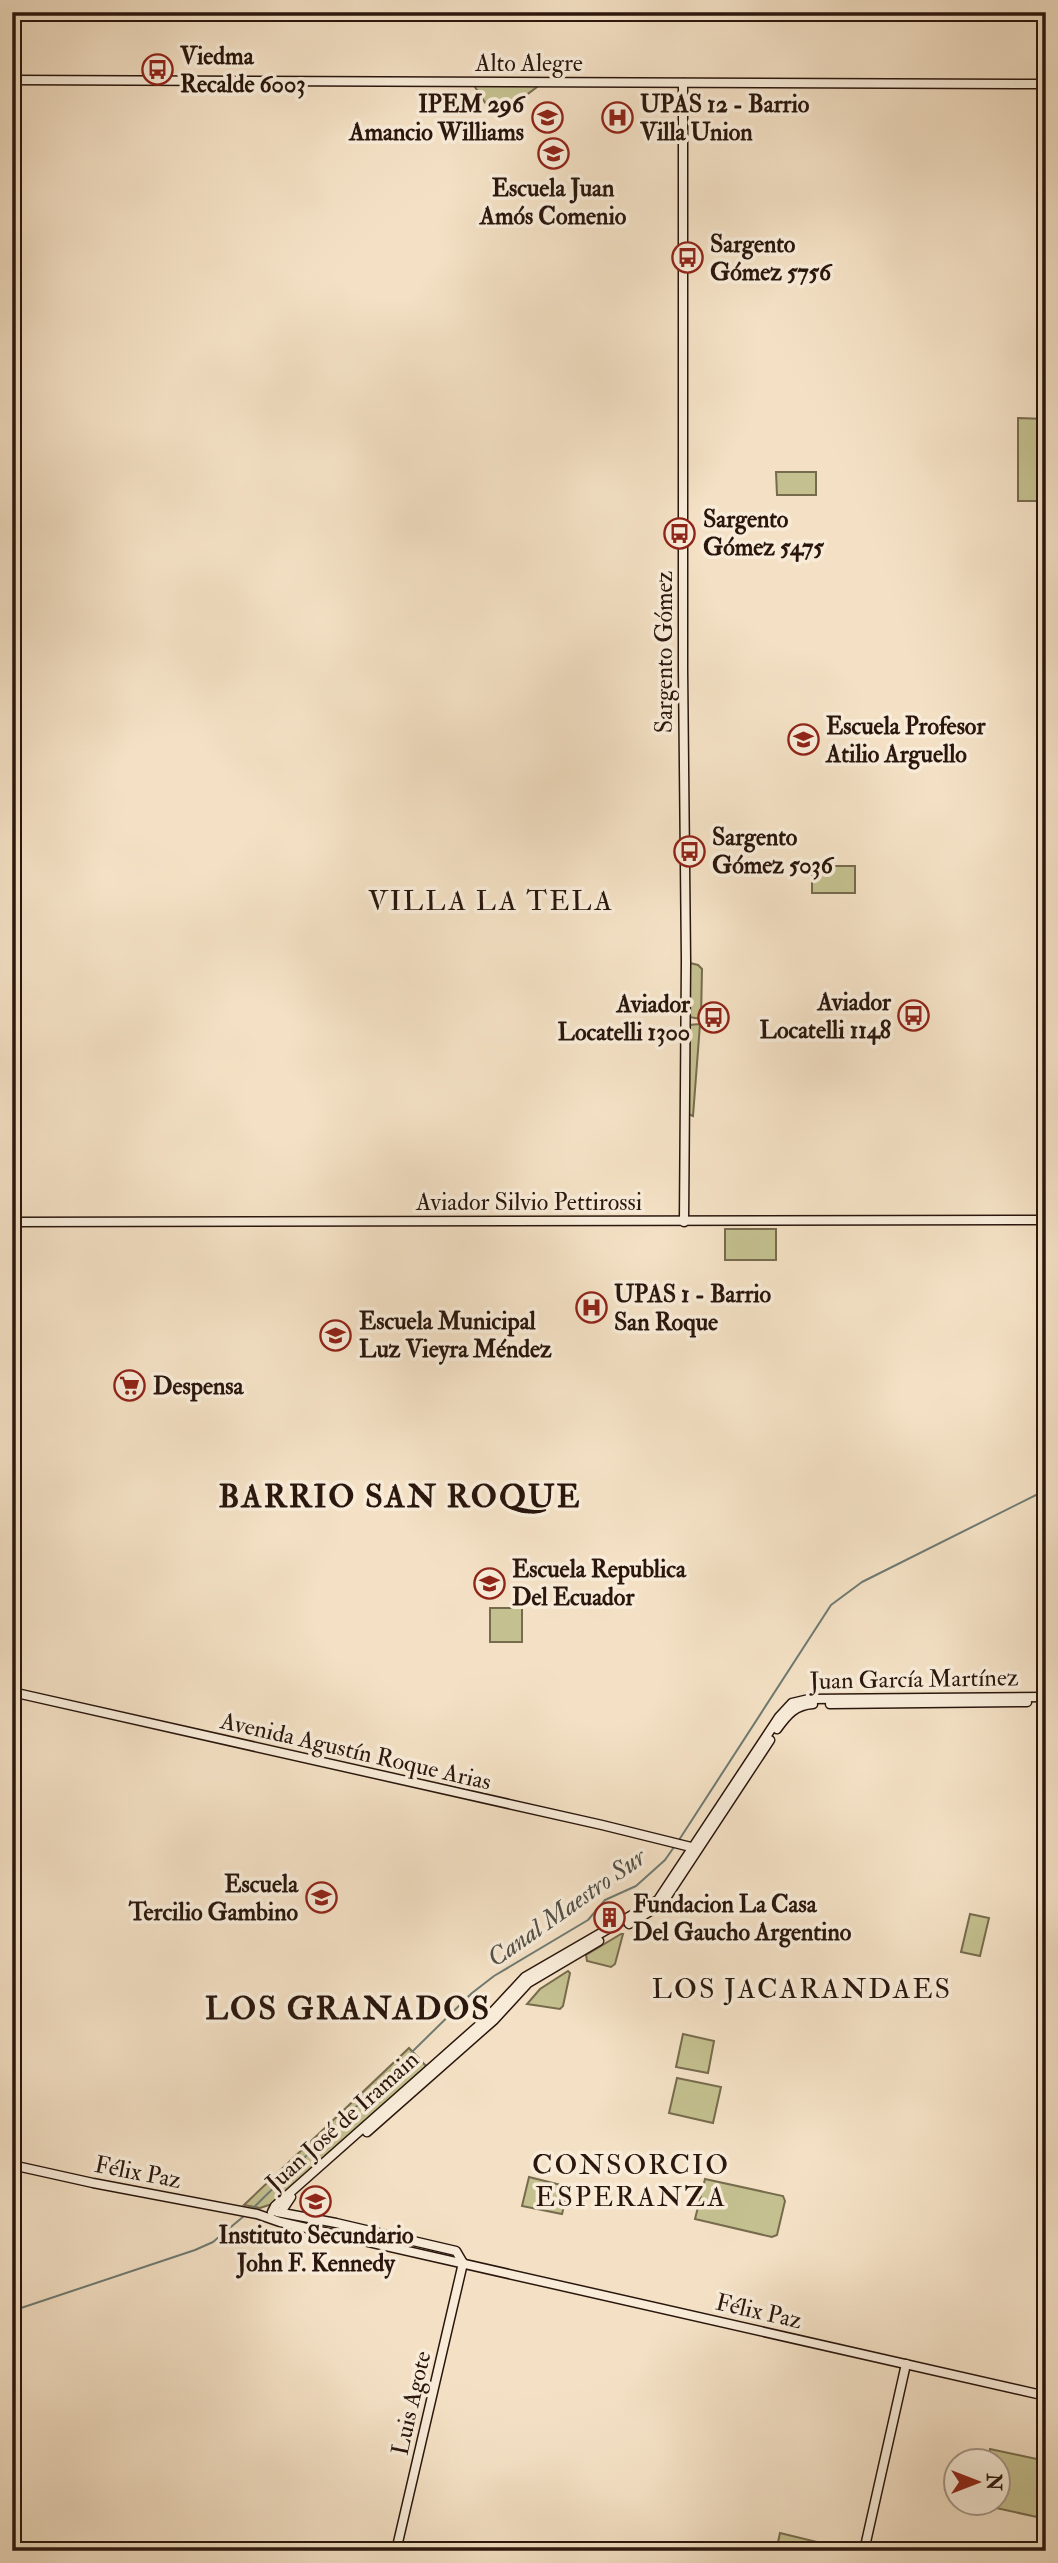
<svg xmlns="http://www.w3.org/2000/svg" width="1058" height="2563" viewBox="0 0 1058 2563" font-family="'IM FELL Double Pica',serif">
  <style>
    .green { fill: #c4c08f; stroke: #776b4e; stroke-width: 2 }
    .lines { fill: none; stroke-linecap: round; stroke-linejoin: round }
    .stream { stroke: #6e7a72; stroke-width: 2 }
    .secondary-casing { stroke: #2a160d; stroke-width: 11 }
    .secondary { stroke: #f8ecd9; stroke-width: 8 }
    .labels { text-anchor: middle; stroke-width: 7; stroke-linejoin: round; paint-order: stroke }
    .poi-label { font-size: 24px; font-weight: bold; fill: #2a160d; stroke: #f8ecd9; text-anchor: start }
    .street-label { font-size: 24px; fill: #2a160d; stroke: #f8ecd9 }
    .water-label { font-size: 26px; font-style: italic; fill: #525048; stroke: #f8ecd9 }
    .quarter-label { font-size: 28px; letter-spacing: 2px; fill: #2a160d; stroke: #f8ecd9 }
    .district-label { font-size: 32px; font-weight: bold; letter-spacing: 2px; fill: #2a160d; stroke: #f8ecd9 }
  </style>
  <rect width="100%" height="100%" fill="#f4e1c5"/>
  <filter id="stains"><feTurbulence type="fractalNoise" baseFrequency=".00286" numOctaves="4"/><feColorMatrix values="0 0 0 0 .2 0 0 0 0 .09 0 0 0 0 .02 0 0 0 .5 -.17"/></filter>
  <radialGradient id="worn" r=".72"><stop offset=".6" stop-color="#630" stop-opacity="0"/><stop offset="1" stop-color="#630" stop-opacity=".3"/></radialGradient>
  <g class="green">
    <polygon points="477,84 535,84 537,87 500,115 493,115 475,87"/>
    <polygon points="1018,418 1046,419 1046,501 1018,501"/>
    <polygon points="776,472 816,472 816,495 777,495"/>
    <rect x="812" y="866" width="43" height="27"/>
    <polygon points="690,963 698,965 702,969 701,1019 689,1017"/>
    <polygon points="700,1024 693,1116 688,1114 688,1025"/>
    <rect x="725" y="1229" width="51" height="31"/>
    <rect x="490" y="1608" width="32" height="34"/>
    <polygon points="970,1914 989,1918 980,1956 961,1952"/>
    <polygon points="621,1934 623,1934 615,1964 611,1967 587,1961 586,1955"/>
    <polygon points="568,1971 570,1973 563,2006 560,2009 527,2004 540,1989"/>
    <polygon points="683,2034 714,2041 708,2073 676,2067"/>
    <polygon points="409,2048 427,2067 272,2204 260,2208 244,2205"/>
    <polygon points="677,2078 721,2087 713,2123 669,2113"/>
    <polygon points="529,2177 569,2187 562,2214 522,2206"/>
    <polygon points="705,2179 783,2196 785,2201 777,2235 772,2237 695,2219"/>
    <polygon points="990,2449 1046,2461 1046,2519 978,2504 998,2504 998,2462 988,2461"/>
    <polygon points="780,2533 854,2551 776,2551"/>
  </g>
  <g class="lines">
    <g class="stream">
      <polyline points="679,1840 831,1605 862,1582 1046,1490"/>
      <polyline points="251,2210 472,1993 494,1976 588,1920 605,1900 636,1886 665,1860 674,1847"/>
      <polyline points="12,2311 195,2250 213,2242 244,2216"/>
    </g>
    <defs>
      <g id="secondary">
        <polyline points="12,80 1046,84"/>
        <polyline points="683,83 683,669 686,961 684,1222"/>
        <polyline points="12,1222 1046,1220"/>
        <polyline points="12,1692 602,1825 695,1848"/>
        <polyline points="830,1704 1027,1702"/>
        <path d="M777,1729c10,-14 18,-24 36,-25"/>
        <polyline points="629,1924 662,1904 770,1740"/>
        <polyline points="367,2132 494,2020 528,1983 599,1941"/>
        <polyline points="12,2165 93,2183 257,2214 280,2222 1046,2396"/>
        <polyline points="272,2212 275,2206 486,2019 525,1977 658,1900 779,1717 792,1703 809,1699 1046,1697"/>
        <polyline points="277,2212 336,2223 456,2251 463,2263"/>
        <polyline points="281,2212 291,2197"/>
        <polyline points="396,2551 463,2263"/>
        <polyline points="864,2551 906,2364"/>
      </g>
    </defs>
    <use href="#secondary" class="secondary-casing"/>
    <use href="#secondary" class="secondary"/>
  </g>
  <defs>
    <symbol id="bus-ring" viewBox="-11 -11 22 22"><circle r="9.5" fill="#f8ecd9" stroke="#8f2418" stroke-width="1.5"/><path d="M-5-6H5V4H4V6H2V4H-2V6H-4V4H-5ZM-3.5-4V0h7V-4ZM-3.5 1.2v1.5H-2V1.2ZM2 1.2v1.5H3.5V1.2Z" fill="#8f2418"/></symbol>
    <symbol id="school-ring" viewBox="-11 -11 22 22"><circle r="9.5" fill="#f8ecd9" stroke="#8f2418" stroke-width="1.5"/><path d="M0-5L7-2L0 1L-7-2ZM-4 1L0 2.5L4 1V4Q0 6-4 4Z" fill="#8f2418"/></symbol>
    <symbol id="hospital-ring" viewBox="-11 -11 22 22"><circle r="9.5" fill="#f8ecd9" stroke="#8f2418" stroke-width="1.5"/><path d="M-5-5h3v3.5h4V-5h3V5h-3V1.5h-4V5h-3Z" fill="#8f2418"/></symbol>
    <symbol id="supermarket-ring" viewBox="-11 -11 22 22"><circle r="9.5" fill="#f8ecd9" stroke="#8f2418" stroke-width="1.5"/><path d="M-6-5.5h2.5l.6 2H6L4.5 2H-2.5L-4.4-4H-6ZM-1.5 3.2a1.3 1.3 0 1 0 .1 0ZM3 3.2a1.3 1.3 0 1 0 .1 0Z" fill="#8f2418"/></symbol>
    <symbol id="building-ring" viewBox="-11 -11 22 22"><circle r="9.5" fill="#f8ecd9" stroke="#8f2418" stroke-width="1.5"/><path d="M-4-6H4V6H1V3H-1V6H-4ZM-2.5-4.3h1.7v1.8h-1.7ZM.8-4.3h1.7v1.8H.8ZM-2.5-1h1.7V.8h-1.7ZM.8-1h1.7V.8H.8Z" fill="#8f2418"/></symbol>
  </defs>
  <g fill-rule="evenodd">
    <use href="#bus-ring" x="140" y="52" width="35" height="35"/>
    <use href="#school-ring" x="530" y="100" width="35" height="35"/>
    <use href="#hospital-ring" x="600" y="100" width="35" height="35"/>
    <use href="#school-ring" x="536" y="136" width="35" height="35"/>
    <use href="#bus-ring" x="670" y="240" width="35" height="35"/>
    <use href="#bus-ring" x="662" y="516" width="35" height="35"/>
    <use href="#school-ring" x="786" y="722" width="35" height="35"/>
    <use href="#bus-ring" x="672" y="834" width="35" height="35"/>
    <use href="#bus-ring" x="896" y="998" width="35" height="35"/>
    <use href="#bus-ring" x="696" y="1000" width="35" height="35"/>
    <use href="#hospital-ring" x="574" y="1290" width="35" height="35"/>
    <use href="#school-ring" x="318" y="1318" width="35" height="35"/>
    <use href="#supermarket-ring" x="112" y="1368" width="35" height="35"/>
    <use href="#school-ring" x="472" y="1566" width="35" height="35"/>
    <use href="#school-ring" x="304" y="1880" width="35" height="35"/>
    <use href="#building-ring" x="592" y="1900" width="35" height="35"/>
    <use href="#school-ring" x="298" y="2184" width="35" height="35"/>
  </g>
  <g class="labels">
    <g class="poi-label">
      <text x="180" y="64">Viedma<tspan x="180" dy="28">Recalde 6003</tspan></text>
      <text x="524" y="112" text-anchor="end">IPEM 296<tspan x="524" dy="28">Amancio Williams</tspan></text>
      <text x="640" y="112">UPAS 12 - Barrio<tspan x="640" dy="28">Villa Union</tspan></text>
      <text x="553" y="196" text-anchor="middle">Escuela Juan<tspan x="553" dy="28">Amós Comenio</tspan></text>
      <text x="710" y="252">Sargento<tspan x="710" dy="28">Gómez 5756</tspan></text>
      <text x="703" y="527">Sargento<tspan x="703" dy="28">Gómez 5475</tspan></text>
      <text x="826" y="734">Escuela Profesor<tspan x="826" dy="28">Atilio Arguello</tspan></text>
      <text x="712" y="845">Sargento<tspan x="712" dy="28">Gómez 5036</tspan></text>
      <text x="891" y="1010" text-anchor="end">Aviador<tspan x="891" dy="28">Locatelli 1148</tspan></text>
      <text x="690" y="1012" text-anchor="end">Aviador<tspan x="690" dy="28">Locatelli 1300</tspan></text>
      <text x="614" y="1302">UPAS 1 - Barrio<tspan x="614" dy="28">San Roque</tspan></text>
      <text x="359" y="1329">Escuela Municipal<tspan x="359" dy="28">Luz Vieyra Méndez</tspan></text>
      <text x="153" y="1394">Despensa</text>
      <text x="512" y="1577">Escuela Republica<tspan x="512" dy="28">Del Ecuador</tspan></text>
      <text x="298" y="1892" text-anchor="end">Escuela<tspan x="298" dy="28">Tercilio Gambino</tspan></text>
      <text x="633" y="1912">Fundacion La Casa<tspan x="633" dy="28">Del Gaucho Argentino</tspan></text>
      <text x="316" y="2243" text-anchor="middle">Instituto Secundario<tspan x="316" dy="28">John F. Kennedy</tspan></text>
    </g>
    <g class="street-label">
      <text x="529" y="71">Alto Alegre</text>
      <text transform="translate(664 652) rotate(-90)" y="8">Sargento Gómez</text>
      <text x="529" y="1210">Aviador Silvio Pettirossi</text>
      <text transform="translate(914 1679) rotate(-1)" y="8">Juan García Martínez</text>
      <text transform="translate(356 1751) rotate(13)" y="8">Avenida Agustín Roque Arias</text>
      <text transform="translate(342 2121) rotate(-42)" y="8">Juan José de Iramain</text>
      <text transform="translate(138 2172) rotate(11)" y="8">Félix Paz</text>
      <text transform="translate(759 2311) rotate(13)" y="8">Félix Paz</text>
      <text transform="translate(411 2403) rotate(-77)" y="8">Luis Agote</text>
    </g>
    <g class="water-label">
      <text transform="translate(566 1907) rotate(-35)" y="9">Canal Maestro Sur</text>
    </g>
    <g class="quarter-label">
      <text x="491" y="910">VILLA LA TELA</text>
      <text x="802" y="1998">LOS JACARANDAES</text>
      <text x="631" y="2174">CONSORCIO<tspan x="631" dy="32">ESPERANZA</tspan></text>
    </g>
    <g class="district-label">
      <text x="400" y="1507">BARRIO SAN ROQUE</text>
      <text x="348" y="2019">LOS GRANADOS</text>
    </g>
  </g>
  <rect width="1058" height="2563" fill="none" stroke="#f4e1c5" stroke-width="42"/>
  <rect x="14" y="14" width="1030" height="2535" fill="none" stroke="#2a160d" stroke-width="3.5"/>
  <rect x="21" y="21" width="1016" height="2521" fill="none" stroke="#2a160d" stroke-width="2"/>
  <g transform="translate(977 2482) rotate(90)"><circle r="33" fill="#f8ecd9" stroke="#a69687" stroke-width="2"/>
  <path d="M0-5L12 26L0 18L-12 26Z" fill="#8f2418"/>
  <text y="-10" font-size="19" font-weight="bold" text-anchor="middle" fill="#2a160d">N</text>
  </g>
  <rect width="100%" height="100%" filter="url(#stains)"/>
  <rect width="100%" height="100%" fill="url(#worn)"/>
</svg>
